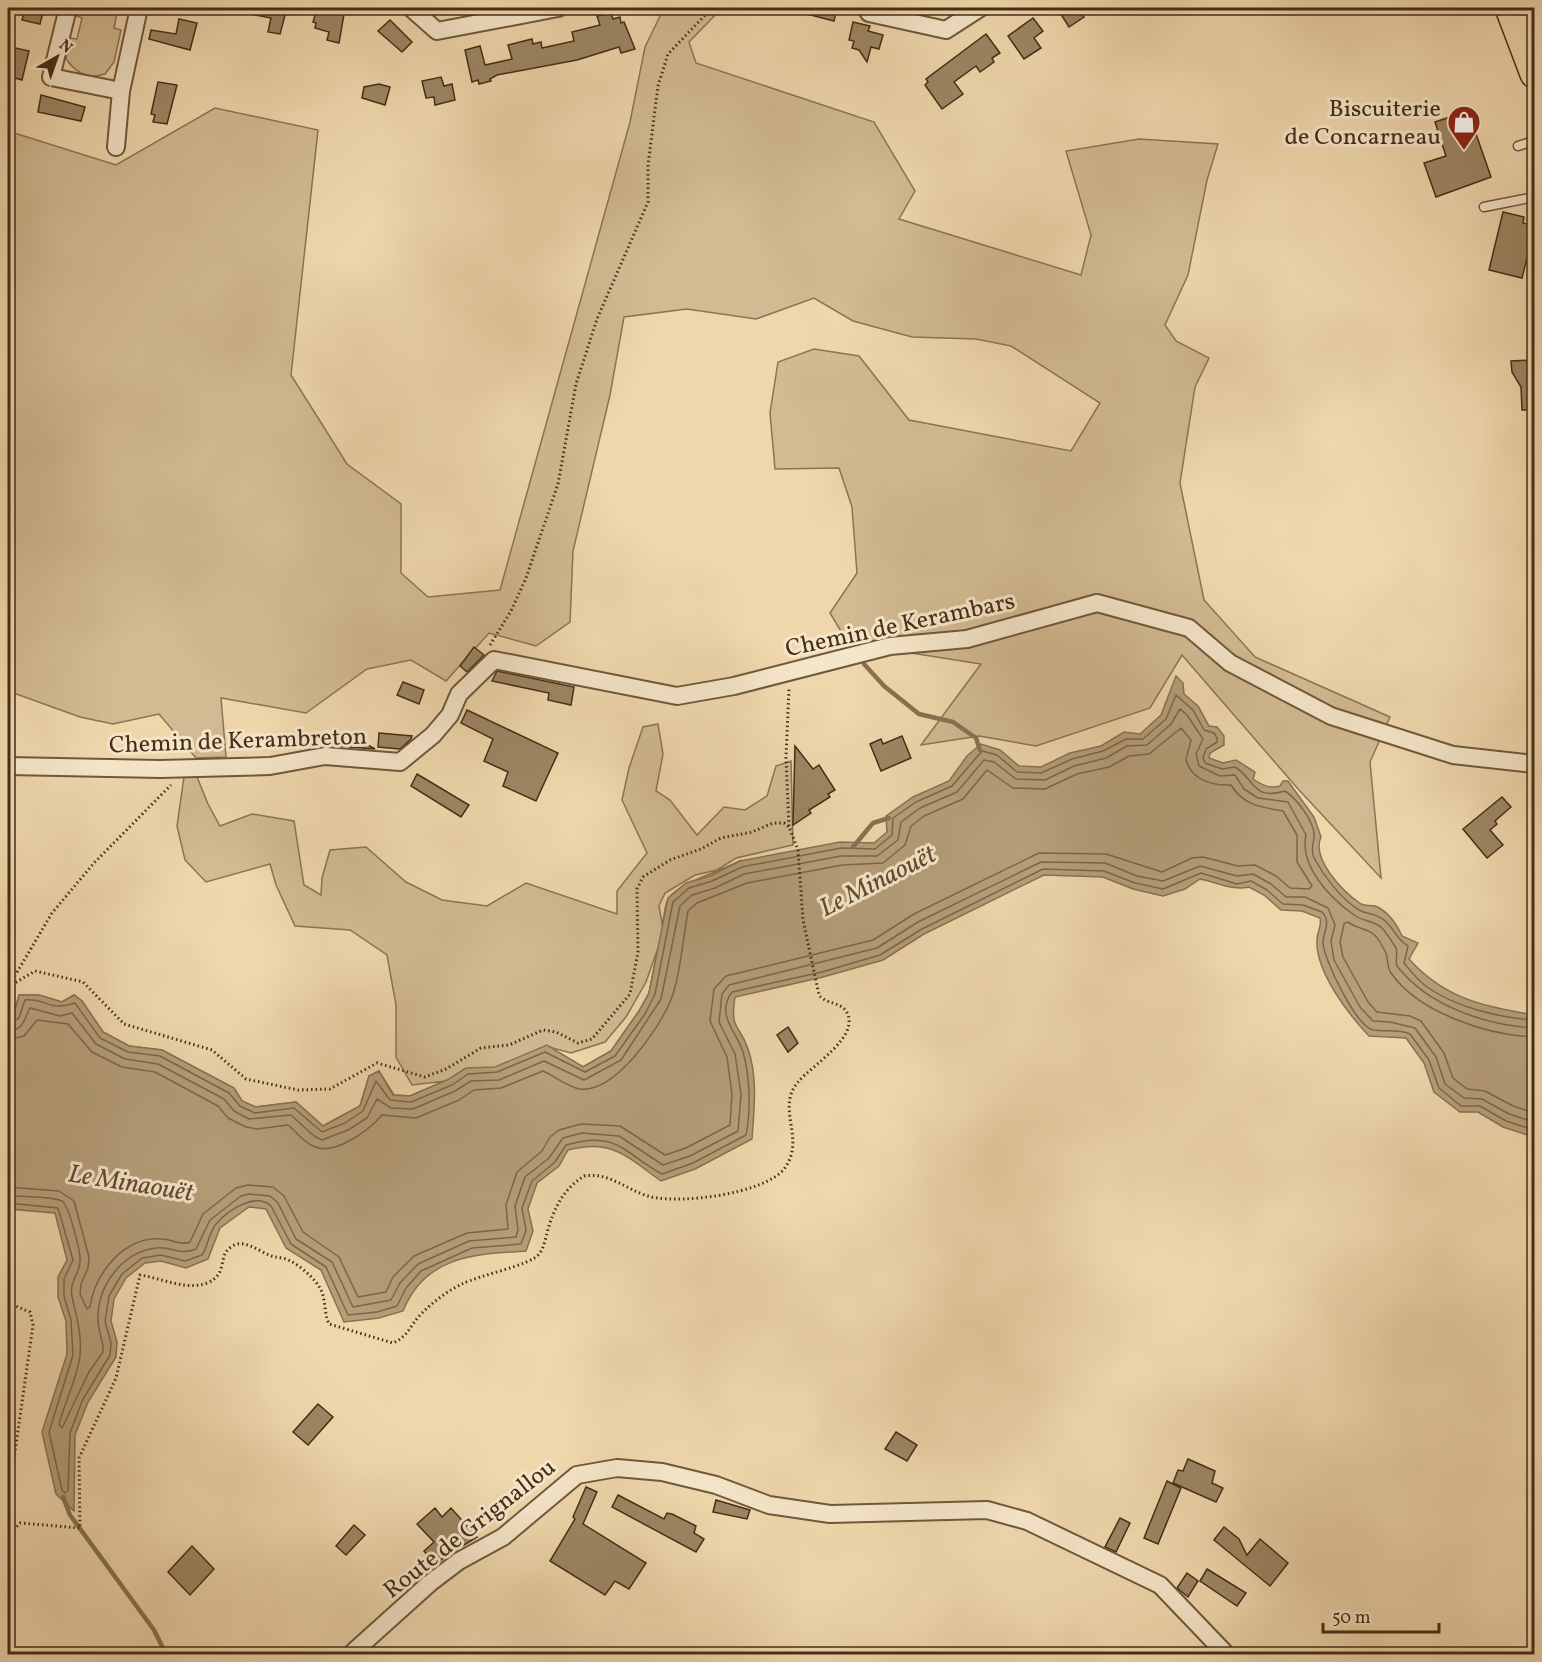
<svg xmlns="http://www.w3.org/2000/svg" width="1542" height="1662" viewBox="0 0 1542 1662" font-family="Vollkorn,serif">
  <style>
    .green { fill: #d2ba92; stroke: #8b7454; stroke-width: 1.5; fill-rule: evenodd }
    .water { fill: #b59e79; stroke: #887151; stroke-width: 1.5 }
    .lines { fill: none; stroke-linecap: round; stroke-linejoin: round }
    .shore { stroke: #7c6647; stroke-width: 1.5 }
    .stream { stroke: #887151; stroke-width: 4.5 }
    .building { fill: #9d8664; stroke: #442e15; stroke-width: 1.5 }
    .service-casing { stroke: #6f583b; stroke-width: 11 }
    .minor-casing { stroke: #6f583b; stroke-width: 20 }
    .primary-casing { stroke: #442e15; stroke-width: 30 }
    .path { stroke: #442e15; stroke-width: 3; stroke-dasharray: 1.5 3; stroke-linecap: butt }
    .service { stroke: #f5e5c9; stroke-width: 8 }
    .minor { stroke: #f5e5c9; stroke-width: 16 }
    .primary { stroke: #efd7ac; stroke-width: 27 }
    .labels { text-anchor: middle; stroke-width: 6; stroke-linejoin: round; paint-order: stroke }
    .poi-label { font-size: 24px; fill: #442e15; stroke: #f5e5c9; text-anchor: end }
    .street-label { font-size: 24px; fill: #442e15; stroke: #f5e5c9 }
    .water-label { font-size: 26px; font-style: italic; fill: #604a2e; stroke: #f5e5c9 }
  </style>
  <rect width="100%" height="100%" fill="#efd7ac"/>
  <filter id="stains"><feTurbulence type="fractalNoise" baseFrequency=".00333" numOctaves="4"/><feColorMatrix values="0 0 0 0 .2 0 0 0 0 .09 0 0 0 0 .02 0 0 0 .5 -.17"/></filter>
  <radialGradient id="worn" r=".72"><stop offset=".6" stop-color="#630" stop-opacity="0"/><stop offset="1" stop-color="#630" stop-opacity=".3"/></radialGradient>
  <g class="green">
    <path d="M76,8h42l-4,20 7,2 -7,32 -9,12c-17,6 -29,-1 -39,-15l3,-21 8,1 5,-21 -8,-3z"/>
    <polygon points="664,8 722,8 689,42 696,63 874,122 915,191 899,219 1081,275 1091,235 1066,151 1139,139 1218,144 1207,180 1188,275 1165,325 1176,341 1209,358 1195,387 1180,483 1204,600 1255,657 1390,717 1370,762 1381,878 1299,790 1182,655 1150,708 1036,746 979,736 921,745 981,664 848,643 830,613 857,573 852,507 839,468 775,469 770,413 778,362 814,349 859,356 909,420 1071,451 1100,403 1011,346 976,339 912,337 853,321 814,298 756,319 687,309 624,317 610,395 573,551 570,622 536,646 489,633 446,681 411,660 367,669 306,713 221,698 226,757 196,758 159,714 113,724 80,717 8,691 8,131 116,165 215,108 318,130 291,375 347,464 401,504 401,573 428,597 500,590 630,122 645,47"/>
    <path d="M658,724l5,30 -7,37 14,9 27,35 27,-28 21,3 22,-14 9,-30 15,-5 2,84 -57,13 -19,12 -22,5 -30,18 -6,13 3,17c3,-7 2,-17 6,-23 7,-16 55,-30 72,-39l-103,193 -302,95 -327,-129 6,-6 5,-19h20l23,7 12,-7 8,6 21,31 26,14 33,4 72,38 8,13 13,6 41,-5 27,24 37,-20 9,-30 10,-5 15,24 16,1 36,-15 -34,4 -16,-28v-52l-9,-50 -37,-25 -55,-4 -19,-41 -6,-21 -64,18 -21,-22 -8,-34 7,-49h13l11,27 12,22 32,-12 42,7 10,64 17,10 1,-17 8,-28 36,-3 40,35 36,18 45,6 39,-23 91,31v-23l30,-38 -25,-53 7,-32 14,-41zM658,948l-9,45 -10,18 -28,40 -28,16 -34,-20 22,6 34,-11 21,-25 20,-35z"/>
  </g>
  <path class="water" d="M1176,676l7,7 1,11 14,12 11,20 8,1 7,9v9l-14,8 -1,5 14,5 13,-3 19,12 -2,7c9,6 16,10 27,7l3,-5h5l26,36 7,20c-10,22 22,55 40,67 4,2 9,1 14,2 13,5 22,19 27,30l16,7 -9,16c36,40 74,47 125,56v122l-31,-10 -25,-15h-18l-26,-20 -10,-29 -18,-25 -37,-2c-20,-21 -54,-65 -52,-96 0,-9 5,-12 3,-22l-18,-7 -21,-1 -17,-15 -15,-8c-17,4 -32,-5 -49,-8l-15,10 -22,7 -30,-7 -30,-12 -59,-2 -120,59 -41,26 -60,17 -88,20c-5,35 4,25 13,52 10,28 6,61 4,90l-57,30 -34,12c-34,-24 -49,-43 -93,-31l-9,16 -22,17 -9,26 5,22 -7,20c-52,3 -101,5 -123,60l-24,7 -35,4 -23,-52 -35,-22 -20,-39 -17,-2 -29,21 -12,31 -22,9 -25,-7 -16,2 -19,15 -12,21 -3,22 6,21 -1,15 -28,45 -13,33 -1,76 -18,-17 -14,-62 25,-78 -1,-33 -8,-24v-20l9,-17 -12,-47 -47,-4v-189l6,-6 5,-19h20l23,7 12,-7 8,6 21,31 26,14 33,4 72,38 8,13 14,6 40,-5 27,24 37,-20 9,-30 10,-5 14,24 17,1 39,-17 17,-11 29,-1 52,-22 36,22 28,-16 28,-40 10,-18 19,-95 18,-15 24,-7 30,-15 100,-19 34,1 13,-11 -1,-16 27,-19 36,-16 18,-25 14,-12 19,6 19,16 22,1 29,-14 31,-7 23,-14 16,2 21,-19z"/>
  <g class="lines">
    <g class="shore">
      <path d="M8,1024l11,-6 6,-18c23,-2 22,12 50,3l25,35 28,14 32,4 69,37 11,13 15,7 39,-5 28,24 23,-9 18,-12 13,-30 14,19 21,2 41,-17 16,-11 29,-2 48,-20 40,20 30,-16 30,-42 10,-20 18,-92 16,-14 23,-7 30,-14 99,-19 34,1 17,-14 1,-17 23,-16 36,-16 30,-35 15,4 20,17 24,1 31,-14 31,-8 23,-12h17l23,-20 10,-24 17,15 11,20 10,3 3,5v4l-11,7 -3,9 2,5 17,6 13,-2c20,12 17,34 50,24 11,7 30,31 29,45 0,8 -4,13 0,22 10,18 27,41 45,52 9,5 14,2 25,10 11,9 11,18 24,26l-4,17c6,7 14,18 23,24 28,20 73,31 107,33"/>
      <path d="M8,1031c16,-1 16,-12 22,-23l30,8 12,-3 24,31 29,15 33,5 66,35 10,12 15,8 42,-4 23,21 8,4 26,-10 19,-12 10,-19 14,9 22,1 42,-18 16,-10 28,-1 45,-19 40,19 37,-20 40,-61 19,-93 12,-11 23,-7 29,-14 97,-18h36l21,-16 3,-18 19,-14 37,-16 27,-32 10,2 22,17 29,1 29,-14 32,-8 21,-12 20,-1 24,-21 9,-15 7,6 16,24 -7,15 3,12 21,10 15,-1 9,14 14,9 30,4 18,33c-7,31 24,63 48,80 9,7 20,5 29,14 4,5 10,14 13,19 2,4 -1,13 1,18 31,40 88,59 137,62"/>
      <path d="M1534,1037c-47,-2 -115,-24 -143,-64 -5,-7 -2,-15 -6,-22 -13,-26 -17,-17 -38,-29l-3,2 -4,18 3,15 25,45 9,10 33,4 11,5 23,32 9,25 14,11 18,2 28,15 21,7"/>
      <path d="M8,1040l16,-4 13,-16 31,4 24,28 30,15 33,5 63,34 10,12 18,9 11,2 31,-4c8,6 15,17 25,21 21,11 56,-16 69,-31l34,3 43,-18 15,-10 27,-2 42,-17c12,5 24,16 37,18 35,4 78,-59 90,-87 10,-23 13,-65 18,-91l9,-8 50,-20 95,-18 41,-2 22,-18 6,-19 13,-10 39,-17 24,-29 26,18 32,1 32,-15 32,-7 20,-11 20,-2 32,-26 10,12 -5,19c4,20 26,27 45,26 13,21 30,22 52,26l14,24v27l15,24 -3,3 -19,-1 -14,-12 -21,-11 -17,1 -35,-9 -11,1 -30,14 -56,-18 -67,-1 -125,61 -41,26 -147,36 -12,13 -4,32 17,36 5,37 -2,31 -44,23 -21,7 -45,-29 -39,-2 -22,6 -9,7 -8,14 -25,21 -11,33 2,24 -41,4 -53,23 -21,21 -7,15 -28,5 -19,-40 -36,-25 -19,-36 -11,-9 -25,-2 -12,3 -33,26 -13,28c-10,4 -18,-3 -28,-3 -38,-3 -67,34 -72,68l-3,2 -7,-15 1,-10 7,-16 1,-11 -15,-56 -15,-10 -51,-4"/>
      <path d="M8,1196c9,0 47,1 54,5 7,5 19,51 18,61 -1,13 -11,20 -8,34 4,21 10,36 8,59 -1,18 -16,50 -21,69l3,4 27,-56 14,-20c1,-11 -5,-20 -5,-32 -1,-34 24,-68 58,-72 16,-2 23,8 40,1l14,-29 31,-24 8,-2 21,2 8,7 18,36 36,23 21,45 38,-7 9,-17 18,-19 51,-23 47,-4 2,-7 -3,-24 10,-29 24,-19 14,-20 19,-5 37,3 44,29 27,-9 48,-25 3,-37 -6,-40 -16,-32 3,-28 7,-9 148,-37 41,-26 123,-60 64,1 32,13 26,5 37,-15 37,10 16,-2 18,10 15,13h19l23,11 7,17 -4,16 3,19 26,47 13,14 17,1 25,6 21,29 9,27 19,14 18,1 27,15 25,8"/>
      <path d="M8,1203l50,5 15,52 -9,19v17l7,24 2,35 -24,77 13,58 3,3 3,-3 2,-57 13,-34 27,-44 1,-12 -6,-22 4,-25 13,-22 20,-16 19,-3 24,6 17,-6c6,-9 7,-23 14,-31 12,-14 39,-32 55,-18l20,38 35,23 22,48 29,-3 20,-6 9,-18 15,-17 51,-23 49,-4 5,-14 -4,-22 10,-27 23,-19 11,-17c52,-15 57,8 96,29l31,-11 53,-28c5,-24 4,-59 -3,-83 -6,-20 -28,-37 -11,-60l90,-20 58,-17 42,-26 121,-60 61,2 31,12 28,6 38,-16 36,11 14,-3 16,9 16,14 20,1 19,7c10,11 1,19 1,31 1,17 33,83 50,87 13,2 25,-1 37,4l19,26 10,28 22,18h19l26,15 28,9"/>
    </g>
    <g class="stream">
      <polyline points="864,664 884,686 919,714 953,722 976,738 980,750"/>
      <polyline points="853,847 873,823 889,818"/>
      <polyline points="63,1497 70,1515 154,1630 163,1648 163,1654"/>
    </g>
  </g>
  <g class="building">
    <polygon points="25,8 44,8 40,24 22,20"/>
    <polygon points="251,8 287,8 280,34 268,32 271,18 250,14"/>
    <polygon points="317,8 333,8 332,11 344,14 339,43 327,40 329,32 315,28 316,23 313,22"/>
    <polygon points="800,8 837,8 834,21 799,12"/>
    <polygon points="1057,8 1078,8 1084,17 1069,27"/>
    <polygon points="611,13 613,19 620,17 621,23 624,22 635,49 621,53 619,47 577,60 497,75 490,79 491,81 479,84 478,80 472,82 465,50 480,46 485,65 512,59 508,45 532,39 533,44 541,42 542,48 574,41 572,32 600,25 597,16"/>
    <polygon points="1033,18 1043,31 1034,38 1041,48 1024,59 1008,36"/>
    <polygon points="179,19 197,23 190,50 149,39 151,30 176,34"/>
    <polygon points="390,20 412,42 402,52 378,31"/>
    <polygon points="853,22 870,26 868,31 883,35 879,49 871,47 867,62 859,50 852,48 854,41 849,40"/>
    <polygon points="986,34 1000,53 992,58 994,62 980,72 976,66 954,82 963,94 942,109 925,85 928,82 926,79"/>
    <polygon points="11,47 29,51 22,80 8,76"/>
    <polygon points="441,77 444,86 452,84 455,100 435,105 434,97 426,98 422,81"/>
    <polygon points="158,82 177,85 167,124 153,122 155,115 151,114"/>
    <polygon points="379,84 390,87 385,105 362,98 364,87"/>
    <polygon points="41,95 85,107 81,121 38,112"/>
    <polygon points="1468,111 1491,177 1436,197 1424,163 1446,156 1435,122"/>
    <polygon points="1503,212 1524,217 1523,223 1534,226 1534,252 1529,250 1522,278 1489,270"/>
    <polygon points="1534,360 1534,410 1522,410 1521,387 1512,372 1511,361"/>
    <polygon points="474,647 484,655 467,672 460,666"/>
    <polygon points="497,671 574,687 571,705 548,700 549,693 492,681"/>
    <polygon points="403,682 424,690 419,704 397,695"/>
    <polygon points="467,710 558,753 536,801 503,786 508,772 484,761 493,739 461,723"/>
    <polygon points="379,733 412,736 411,739 400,749 378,747"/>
    <polygon points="338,735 352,736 375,749 337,746"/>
    <polygon points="902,736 911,758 881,771 870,744 881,739 883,744"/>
    <polygon points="795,746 813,769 819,765 835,790 828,794 830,797 809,810 811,813 793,825"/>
    <polygon points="417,774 469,805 461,817 411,786"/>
    <polygon points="1502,797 1511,807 1495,821 1497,824 1490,830 1503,845 1487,858 1463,829"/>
    <polygon points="788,1027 798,1043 788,1052 777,1035"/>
    <polygon points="318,1404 333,1417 308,1445 293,1432"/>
    <polygon points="896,1432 917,1445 907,1461 885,1449"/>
    <polygon points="1188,1459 1215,1471 1212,1483 1223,1488 1216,1502 1173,1483 1178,1470 1183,1471"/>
    <polygon points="1167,1481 1181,1488 1158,1544 1144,1538"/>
    <polygon points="586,1487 597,1492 583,1524 646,1563 629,1589 615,1581 605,1595 550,1561 575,1519 573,1517"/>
    <polygon points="618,1495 664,1519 667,1513 672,1514 696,1526 694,1533 704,1539 696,1552 612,1507"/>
    <polygon points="716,1500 750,1510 747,1519 713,1512"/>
    <polygon points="435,1508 442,1517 451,1508 477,1537 453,1552 451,1551 436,1565 424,1551 434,1542 417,1524"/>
    <polygon points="1120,1518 1130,1523 1116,1552 1105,1547"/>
    <polygon points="354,1525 365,1535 346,1555 336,1546"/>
    <polygon points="1224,1527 1239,1539 1247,1555 1260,1539 1288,1563 1270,1586 1214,1540"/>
    <polygon points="192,1546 214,1569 190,1595 168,1572"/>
    <polygon points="1207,1569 1246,1593 1237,1606 1200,1581"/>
    <polygon points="1187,1573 1198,1581 1188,1597 1177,1588"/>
  </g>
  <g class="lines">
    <defs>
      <g id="service">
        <polyline points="1518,146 1534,141"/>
        <polyline points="1484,207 1534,197"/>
      </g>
      <g id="minor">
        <polyline points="68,8 51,77 121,91"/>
        <polyline points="411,8 437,31 558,8"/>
        <polyline points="866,8 869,13 946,30 980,8"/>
        <polyline points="116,147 121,91 139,8"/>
        <polyline points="8,766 160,769 270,766 325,756 400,762 433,735 450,715 459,694 494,660 677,696 734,686 890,646 967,639 1097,603 1189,628 1230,663 1331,716 1453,755 1534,764"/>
        <polyline points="351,1654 430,1583 459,1561 503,1537 577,1475 617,1468 662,1472 716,1485 769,1505 830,1514 987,1510 1027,1521 1160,1585 1226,1654"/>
      </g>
      <polyline id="primary" points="1509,8 1534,74"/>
    </defs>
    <use href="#service" class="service-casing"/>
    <use href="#minor" class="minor-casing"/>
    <use href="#primary" class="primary-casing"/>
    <g class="path">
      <polyline points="490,645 511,611 526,578 558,484 576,384 597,319 648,202 648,165 658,86 668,54 712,8"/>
      <polyline points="10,984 52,913 94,863 171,785"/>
      <polyline points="8,987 35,971 83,982 124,1024 212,1050 246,1079 298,1090 330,1089 377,1063 425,1077 446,1069 481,1048 509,1045 543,1030 556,1032 578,1043 592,1039 630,994 638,952 637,889 643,877 670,860 701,849 721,838 752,832 773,823 784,823 789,827"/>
      <polyline points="8,1303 30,1312 33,1325 8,1501"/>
      <path d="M8,1537l12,-14 60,5 -1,-70 37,-80 24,-103c21,3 46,16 67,8 22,-9 10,-27 24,-36 12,-9 26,3 38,8 4,2 8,2 13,3 12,2 29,17 36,27 9,12 5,26 11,39l64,19c15,-6 18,-19 28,-29 12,-12 26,-23 41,-30 18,-9 69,-19 77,-30 5,-6 6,-14 8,-21 6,-23 16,-44 37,-57 25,-4 41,13 64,20 30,9 116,-2 136,-27 23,-30 -9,-60 14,-87 14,-17 64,-46 48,-71 -6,-9 -20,-7 -27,-16l-16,-75 -5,-70 -9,-23 -3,-69 3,-70"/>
    </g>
    <use href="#service" class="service"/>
    <use href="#minor" class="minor"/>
    <use href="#primary" class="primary"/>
  </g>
  <defs>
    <symbol id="shop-pin" viewBox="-11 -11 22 30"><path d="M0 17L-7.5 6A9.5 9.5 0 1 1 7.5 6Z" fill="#8f2418" stroke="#f5e5c9"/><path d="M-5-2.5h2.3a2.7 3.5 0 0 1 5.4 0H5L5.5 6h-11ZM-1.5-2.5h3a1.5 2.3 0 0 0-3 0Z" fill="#fff"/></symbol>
  </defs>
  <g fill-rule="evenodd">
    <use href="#shop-pin" x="1445" y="103" width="38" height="52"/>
  </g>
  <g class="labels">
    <g class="poi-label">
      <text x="1441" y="116">Biscuiterie<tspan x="1441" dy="28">de Concarneau</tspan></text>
    </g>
    <g class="street-label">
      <text transform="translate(900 624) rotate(-12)" y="8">Chemin de Kerambars</text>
      <text transform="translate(238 740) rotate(-2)" y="8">Chemin de Kerambreton</text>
      <text transform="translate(469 1528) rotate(-38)" y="8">Route de Grignallou</text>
    </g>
    <g class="water-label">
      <text transform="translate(877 880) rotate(-27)" y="9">Le Minaouët</text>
      <text transform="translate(131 1182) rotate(9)" y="9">Le Minaouët</text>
    </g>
  </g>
  <rect width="1542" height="1662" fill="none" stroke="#efd7ac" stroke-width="30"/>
  <rect x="9" y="9" width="1524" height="1644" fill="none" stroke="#442e15" stroke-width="3"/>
  <rect x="15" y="15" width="1512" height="1632" fill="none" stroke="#442e15" stroke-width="1.5"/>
  <g transform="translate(57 57) rotate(40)" stroke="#f5e5c9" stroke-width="4.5" paint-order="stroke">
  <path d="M0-4.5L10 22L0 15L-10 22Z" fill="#442e15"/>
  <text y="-9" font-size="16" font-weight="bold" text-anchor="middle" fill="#442e15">N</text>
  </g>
  <path d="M1323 1623v9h116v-9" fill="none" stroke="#442e15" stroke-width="3"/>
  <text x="1332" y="1623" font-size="18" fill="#442e15" stroke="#f5e5c9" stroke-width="4.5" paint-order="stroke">50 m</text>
  <rect width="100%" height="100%" filter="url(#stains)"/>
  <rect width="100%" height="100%" fill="url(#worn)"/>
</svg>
